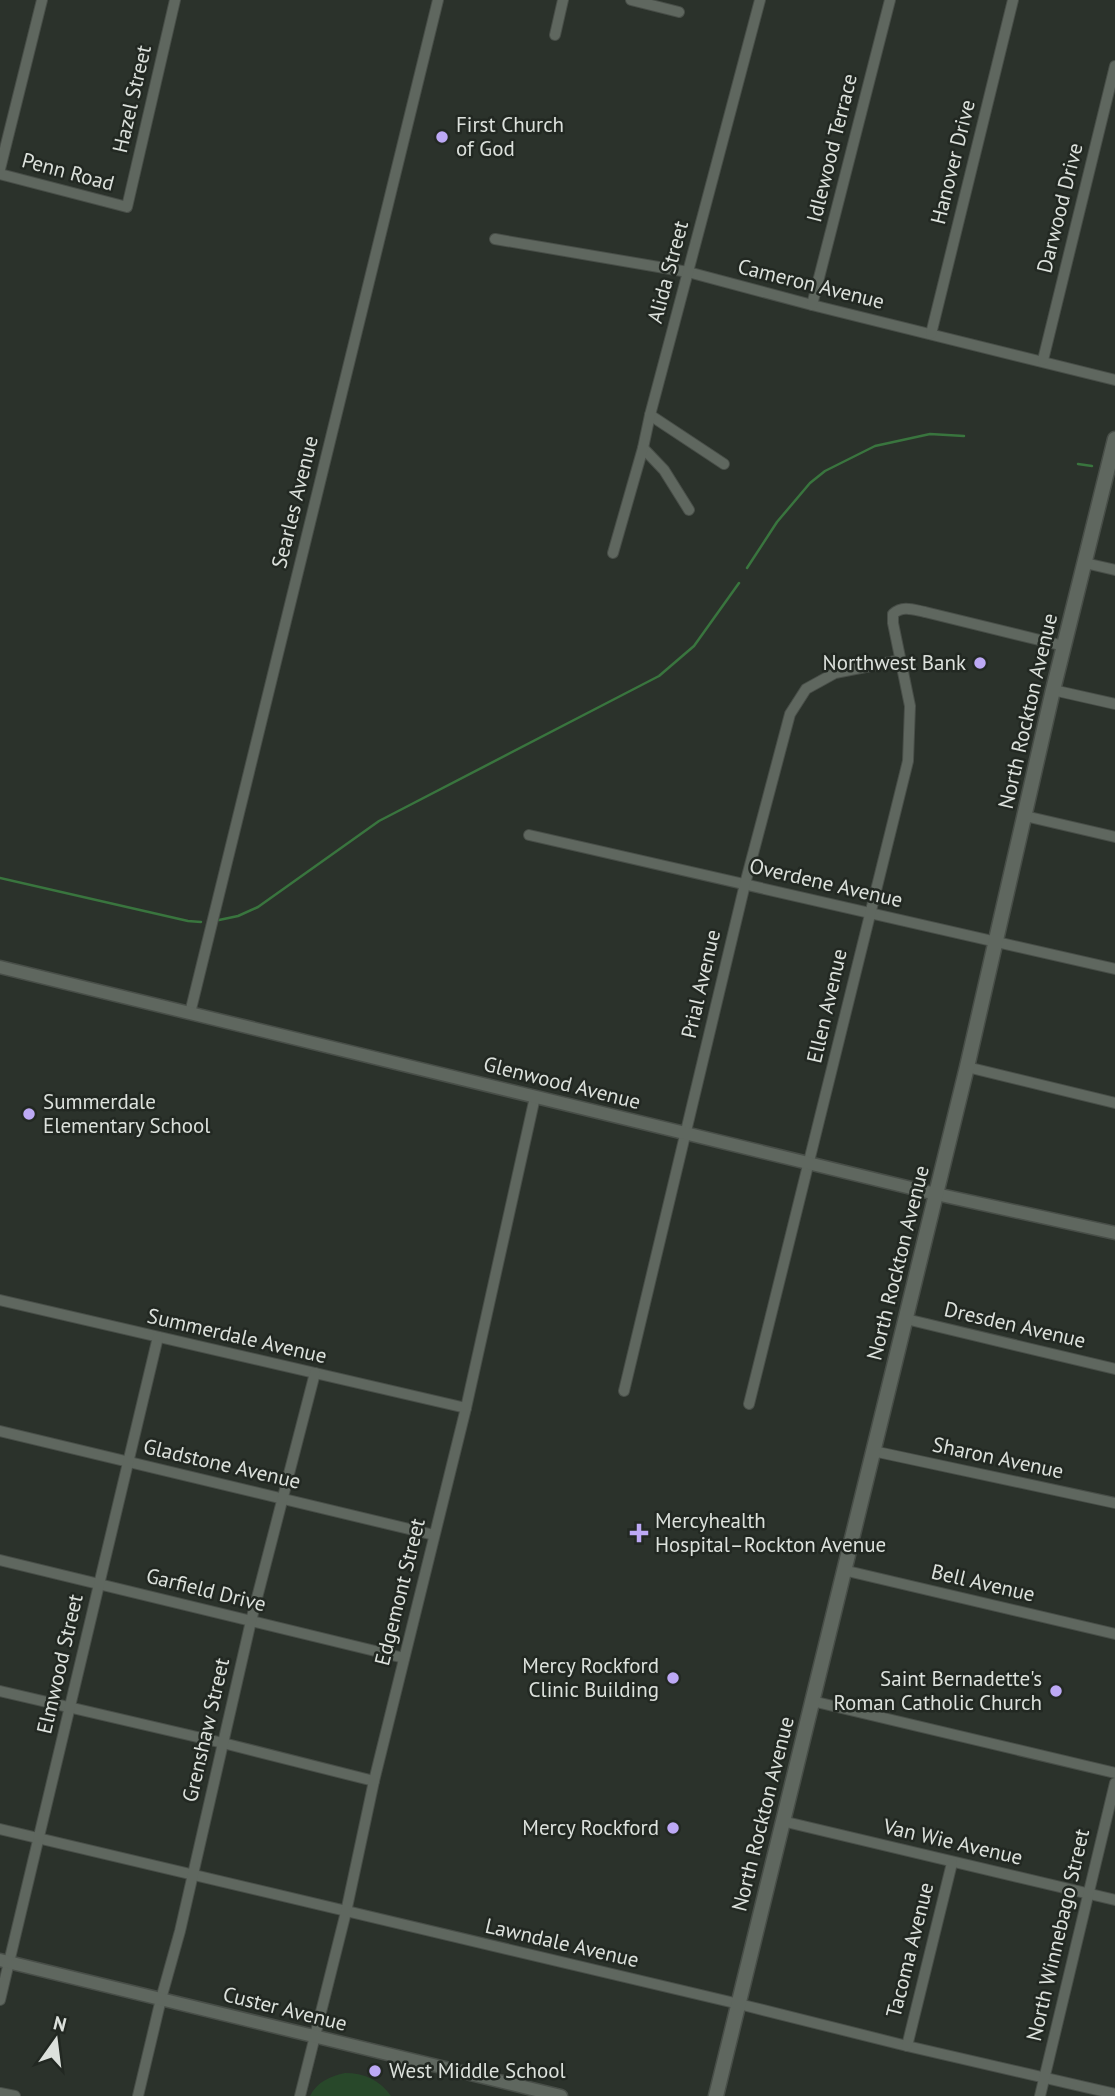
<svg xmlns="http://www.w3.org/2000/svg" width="1115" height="2096" viewBox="0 0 1115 2096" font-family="'PT Sans',sans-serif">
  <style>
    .park { fill: #28482a }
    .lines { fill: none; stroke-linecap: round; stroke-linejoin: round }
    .stream { stroke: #39753e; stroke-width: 2.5 }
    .minor-casing { stroke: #484e48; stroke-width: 12 }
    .tertiary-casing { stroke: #484e48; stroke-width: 15 }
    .secondary-casing { stroke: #484e48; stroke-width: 17 }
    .minor { stroke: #5f675f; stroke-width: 10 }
    .tertiary { stroke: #5f675f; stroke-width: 12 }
    .secondary { stroke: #5f675f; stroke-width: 14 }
    .poi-dot { fill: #bda9f5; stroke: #222822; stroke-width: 2.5 }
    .labels { text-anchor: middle; stroke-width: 5; stroke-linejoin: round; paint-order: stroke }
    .street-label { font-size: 21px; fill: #dce1dc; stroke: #222822 }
    .poi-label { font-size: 21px; fill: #dce1dc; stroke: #222822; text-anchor: start }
  </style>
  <rect width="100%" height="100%" fill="#2b322b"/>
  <path class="park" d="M345,2073c19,0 35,7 46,23h-81c7,-14 20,-20 35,-23z"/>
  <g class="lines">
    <g class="stream">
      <polyline points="1078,464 1092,466"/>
      <polyline points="747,568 777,522 810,483 825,471 875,446 930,434 964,436"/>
      <polyline points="0,878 188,921 201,922"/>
      <polyline points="219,920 238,916 258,907 379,821 659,676 694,646 739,583"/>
    </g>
    <defs>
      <g id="minor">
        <polyline points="631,0 679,12"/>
        <polyline points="555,35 563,0"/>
        <polyline points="0,169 42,0"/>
        <polyline points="0,174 127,207 175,0"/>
        <polyline points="495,239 688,272 812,305 1115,380"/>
        <polyline points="812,305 890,0"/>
        <polyline points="931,334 1013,0"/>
        <polyline points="1043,360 1115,66"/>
        <polyline points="650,415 724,464"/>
        <polyline points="643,448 664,470 689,510"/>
        <polyline points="613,553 643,448 650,415 760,0"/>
        <polyline points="1085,563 1115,570"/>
        <polyline points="1053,690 1115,704"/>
        <polyline points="1025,816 1115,837"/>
        <polyline points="529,835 1115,969"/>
        <polyline points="190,1013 438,0"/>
        <polyline points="967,1067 1115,1103"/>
        <polyline points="0,1300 466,1408"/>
        <polyline points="906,1319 1115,1369"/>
        <polyline points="624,1391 745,884 790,714 806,689 835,673 901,660"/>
        <path d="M749,1404l159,-643 2,-55 -17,-83v-9c10,-9 21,-4 32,-2l139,34"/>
        <polyline points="0,1431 434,1535"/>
        <polyline points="873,1451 1115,1503"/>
        <polyline points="0,1560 404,1658"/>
        <polyline points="843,1570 1115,1634"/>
        <polyline points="0,1691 223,1743 374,1781"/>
        <polyline points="812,1701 1115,1773"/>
        <polyline points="782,1821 1115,1900"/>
        <polyline points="0,1829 739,2004 907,2046 1115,2094"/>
        <polyline points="0,2000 158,1337"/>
        <polyline points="907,2046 952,1863"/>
        <polyline points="0,2093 15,2096"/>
        <polyline points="138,2096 161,1999 180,1931 251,1621 315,1373"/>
        <polyline points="300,2096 346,1912 374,1781 466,1408 535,1097"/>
        <polyline points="1040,2096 1115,1783"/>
      </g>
      <g id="tertiary">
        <polyline points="0,967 936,1194 1115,1233"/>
        <polyline points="0,1960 561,2096"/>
      </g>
      <polyline id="secondary" points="716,2096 967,1067 1053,690 1115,439"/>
    </defs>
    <use href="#minor" class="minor-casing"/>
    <use href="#tertiary" class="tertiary-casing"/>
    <use href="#secondary" class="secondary-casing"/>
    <use href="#minor" class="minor"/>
    <use href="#tertiary" class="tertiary"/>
    <use href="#secondary" class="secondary"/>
  </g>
  <g class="poi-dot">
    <circle cx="442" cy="137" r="7"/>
    <circle cx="980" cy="663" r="7"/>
    <circle cx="29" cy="1114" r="7"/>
    <path d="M635.5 1522.5h7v7h7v7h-7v7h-7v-7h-7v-7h7z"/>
    <circle cx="673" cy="1678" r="7"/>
    <circle cx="1056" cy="1691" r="7"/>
    <circle cx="673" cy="1828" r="7"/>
    <circle cx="375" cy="2071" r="7"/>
  </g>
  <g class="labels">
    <g class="street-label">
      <text transform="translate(132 99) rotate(-77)" y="7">Hazel Street</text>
      <text transform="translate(832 148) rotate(-76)" y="7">Idlewood Terrace</text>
      <text transform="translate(953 162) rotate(-76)" y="7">Hanover Drive</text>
      <text transform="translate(68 172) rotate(15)" y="7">Penn Road</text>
      <text transform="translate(1060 208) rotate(-76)" y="7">Darwood Drive</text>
      <text transform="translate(668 272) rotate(-75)" y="7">Alida Street</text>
      <text transform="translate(811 284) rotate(14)" y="7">Cameron Avenue</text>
      <text transform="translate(295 502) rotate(-76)" y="7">Searles Avenue</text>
      <text transform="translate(1028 711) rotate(-77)" y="7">North Rockton Avenue</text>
      <text transform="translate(826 883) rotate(13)" y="7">Overdene Avenue</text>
      <text transform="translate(701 984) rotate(-77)" y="7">Prial Avenue</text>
      <text transform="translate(827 1006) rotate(-77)" y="7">Ellen Avenue</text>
      <text transform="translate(562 1083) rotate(14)" y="7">Glenwood Avenue</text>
      <text transform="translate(898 1263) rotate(-76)" y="7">North Rockton Avenue</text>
      <text transform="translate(1015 1325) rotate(13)" y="7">Dresden Avenue</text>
      <text transform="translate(237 1336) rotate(13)" y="7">Summerdale Avenue</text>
      <text transform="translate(998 1458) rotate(12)" y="7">Sharon Avenue</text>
      <text transform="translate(222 1464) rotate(13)" y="7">Gladstone Avenue</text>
      <text transform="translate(983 1583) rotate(13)" y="7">Bell Avenue</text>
      <text transform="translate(206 1590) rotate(14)" y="7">Garfield Drive</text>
      <text transform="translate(400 1592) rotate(-76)" y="7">Edgemont Street</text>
      <text transform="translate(60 1664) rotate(-77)" y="7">Elmwood Street</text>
      <text transform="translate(206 1730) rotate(-77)" y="7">Grenshaw Street</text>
      <text transform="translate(763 1814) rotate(-76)" y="7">North Rockton Avenue</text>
      <text transform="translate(953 1842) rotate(13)" y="7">Van Wie Avenue</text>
      <text transform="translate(1058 1935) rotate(-77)" y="7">North Winnebago Street</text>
      <text transform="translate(562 1943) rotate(13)" y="7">Lawndale Avenue</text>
      <text transform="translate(910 1950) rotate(-76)" y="7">Tacoma Avenue</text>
      <text transform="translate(285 2009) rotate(14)" y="7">Custer Avenue</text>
    </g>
    <g class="poi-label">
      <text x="456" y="132">First Church<tspan x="456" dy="24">of God</tspan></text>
      <text x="966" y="670" text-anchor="end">Northwest Bank</text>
      <text x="43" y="1109">Summerdale<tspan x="43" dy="24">Elementary School</tspan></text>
      <text x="655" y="1528">Mercyhealth<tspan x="655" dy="24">Hospital–Rockton Avenue</tspan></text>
      <text x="659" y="1673" text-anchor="end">Mercy Rockford<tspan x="659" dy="24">Clinic Building</tspan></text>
      <text x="1042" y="1686" text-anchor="end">Saint Bernadette's<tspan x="1042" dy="24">Roman Catholic Church</tspan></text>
      <text x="659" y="1835" text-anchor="end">Mercy Rockford</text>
      <text x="389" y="2078">West Middle School</text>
    </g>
  </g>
  <g transform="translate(56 2040) rotate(14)" stroke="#222822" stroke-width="5" paint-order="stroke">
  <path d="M0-5L12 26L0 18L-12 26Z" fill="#dce1dc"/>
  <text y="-10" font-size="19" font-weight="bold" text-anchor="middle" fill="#dce1dc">N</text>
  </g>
</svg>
